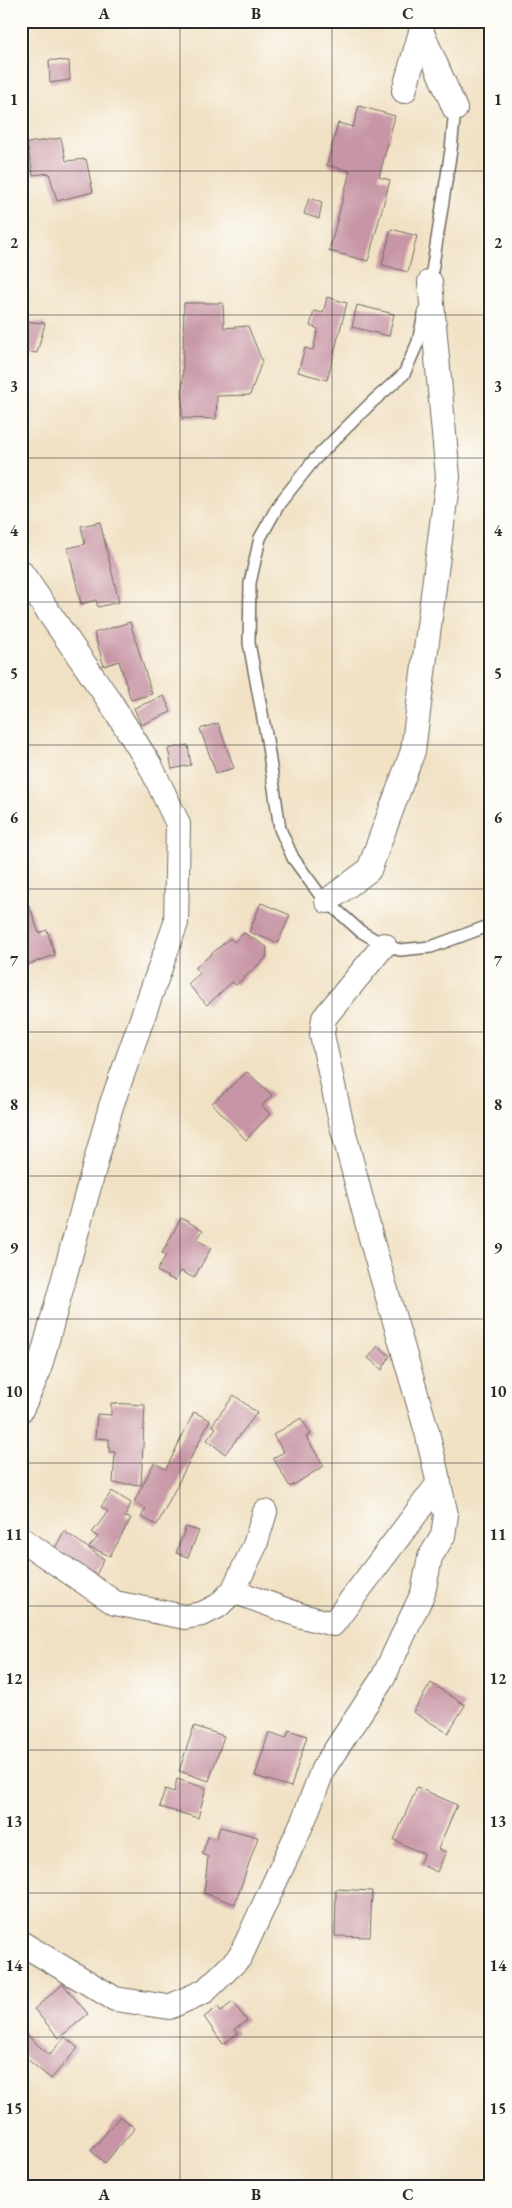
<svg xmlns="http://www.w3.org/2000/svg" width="512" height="2208" viewBox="0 0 512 2208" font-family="'EB Garamond',serif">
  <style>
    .building { fill: #c795a5 }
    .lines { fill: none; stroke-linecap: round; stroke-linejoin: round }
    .service-casing { stroke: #706b61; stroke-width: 14 }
    .minor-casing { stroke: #706b61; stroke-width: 26 }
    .service { stroke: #fff; stroke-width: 11 }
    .minor { stroke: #fff; stroke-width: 24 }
    .grid { fill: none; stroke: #2b2b2b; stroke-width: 1; stroke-opacity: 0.55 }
    .neatline { fill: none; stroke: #2b2b2b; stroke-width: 2 }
    .grid-label { font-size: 16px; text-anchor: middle; font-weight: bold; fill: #2b2b2b }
  </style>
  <rect width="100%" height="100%" fill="#fdfcf7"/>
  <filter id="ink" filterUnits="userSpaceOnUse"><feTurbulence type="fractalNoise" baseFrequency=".02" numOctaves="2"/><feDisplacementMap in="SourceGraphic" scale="10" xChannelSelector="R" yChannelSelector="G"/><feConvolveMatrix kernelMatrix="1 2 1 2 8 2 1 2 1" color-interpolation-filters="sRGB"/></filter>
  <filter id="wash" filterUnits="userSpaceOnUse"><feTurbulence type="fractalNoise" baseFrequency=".0096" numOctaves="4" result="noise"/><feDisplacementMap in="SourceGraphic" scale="20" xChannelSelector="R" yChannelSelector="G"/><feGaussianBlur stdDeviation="1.12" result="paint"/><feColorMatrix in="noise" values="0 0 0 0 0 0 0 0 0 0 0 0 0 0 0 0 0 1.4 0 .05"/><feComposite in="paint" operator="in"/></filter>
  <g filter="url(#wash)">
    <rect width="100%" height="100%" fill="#f1e1c4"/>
    <g id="blocks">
      <g class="building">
        <polygon points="49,60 69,61 70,80 50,83"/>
        <polygon points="359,106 395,116 379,177 390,180 368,261 329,251 350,171 327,165 338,123 353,127"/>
        <polygon points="61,138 66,161 86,159 93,192 57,201 49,173 33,175 27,143"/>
        <polygon points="309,198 322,202 319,219 304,214"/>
        <polygon points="391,229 417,236 408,272 382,265"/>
        <polygon points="327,297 347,303 327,380 298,372 305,348 313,350 318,329 310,326 314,311 323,313"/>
        <polygon points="184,303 223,303 224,328 248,326 262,361 250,395 217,396 216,419 182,418"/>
        <polygon points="357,305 394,314 389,336 352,327"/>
        <polygon points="21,321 45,323 37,353 21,351"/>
        <polygon points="100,522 119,602 98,607 96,600 81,604 68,548 85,544 81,526"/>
        <polygon points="130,622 152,694 131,700 119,661 104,666 94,633"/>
        <polygon points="164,696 171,712 141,725 134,708"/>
        <polygon points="218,723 234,768 216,773 200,729"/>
        <polygon points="188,745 191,765 172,769 168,749"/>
        <polygon points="261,903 290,915 278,943 249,932"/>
        <polygon points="29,905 39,933 47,930 55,955 21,967 21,908"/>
        <polygon points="244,933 267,947 266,958 236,985 232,982 207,1005 188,984 200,973 195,968 230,938 234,942"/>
        <polygon points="247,1072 272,1095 262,1106 270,1114 246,1140 212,1103"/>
        <polygon points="181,1218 203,1230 197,1240 211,1248 194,1278 181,1271 175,1281 157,1271 166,1255 162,1253"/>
        <polygon points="378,1346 390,1356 382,1370 368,1358"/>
        <polygon points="234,1395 257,1413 225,1454 207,1440 216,1428 212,1425"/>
        <polygon points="111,1403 145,1405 141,1485 113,1483 115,1452 109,1452 109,1439 95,1438 97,1414 111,1415"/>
        <polygon points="194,1412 210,1420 157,1525 141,1517 146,1509 134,1502 154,1463 166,1469"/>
        <polygon points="301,1418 311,1434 306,1437 324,1466 290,1487 273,1458 284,1452 273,1435"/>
        <polygon points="112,1491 131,1503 125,1517 131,1518 110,1556 89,1547 98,1537 92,1533 108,1511 101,1507"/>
        <polygon points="186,1527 199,1531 188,1557 176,1553"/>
        <polygon points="64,1531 104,1559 96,1575 55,1548"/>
        <polygon points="431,1683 465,1705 448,1733 413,1712"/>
        <polygon points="194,1726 224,1736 209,1781 179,1771"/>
        <polygon points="289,1730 307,1736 291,1787 255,1776 269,1732 286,1738"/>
        <polygon points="177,1779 206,1788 198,1818 160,1807 165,1789 174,1792"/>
        <polygon points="417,1787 457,1805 438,1849 446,1852 437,1872 419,1864 424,1854 394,1840"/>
        <polygon points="220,1827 258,1837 235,1904 204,1893 208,1857 202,1854 208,1837 216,1839"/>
        <polygon points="336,1889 372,1891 370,1937 335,1936"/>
        <polygon points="63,1984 88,2014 59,2038 34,2009"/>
        <polygon points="233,2002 247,2021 235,2029 238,2033 223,2044 204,2017 218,2007 221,2011"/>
        <polygon points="21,2030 49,2055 65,2037 78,2048 51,2079 21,2054"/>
        <polygon points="120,2116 135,2128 105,2163 91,2151"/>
      </g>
    </g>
  </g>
  <g filter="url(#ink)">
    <use href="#blocks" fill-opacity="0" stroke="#706b61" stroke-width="1"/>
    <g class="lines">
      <defs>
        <g id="service">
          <polyline points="430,284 451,150 455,109"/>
          <polyline points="425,310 418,342 404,374 372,402 314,460 279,504 260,538 250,583 249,643 267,740 280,829 293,858 320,895 360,931 384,945 400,950 431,947 491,925"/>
        </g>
        <g id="minor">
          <polyline points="422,33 455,109"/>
          <polyline points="404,91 422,28"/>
          <polyline points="21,572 111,703 151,767 178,824 176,923 111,1106 38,1373 21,1410"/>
          <polyline points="327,901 369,870 413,751 448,477 430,282"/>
          <polyline points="265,1512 255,1545 233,1591 302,1616 333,1624 439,1483"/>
          <polyline points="21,1539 115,1603 185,1617 202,1614 218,1606 233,1591"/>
          <polyline points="21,1943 115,1999 169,2007 205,1991 240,1957 304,1819 323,1769 383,1678 423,1593 430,1557 443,1536 446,1515 427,1432 374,1249 341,1122 322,1035 324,1018 384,945"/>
        </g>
      </defs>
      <use href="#service" class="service-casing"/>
      <use href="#minor" class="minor-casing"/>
      <use href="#service" class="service"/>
      <use href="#minor" class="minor"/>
    </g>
  </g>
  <path class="grid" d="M180,21v2166M332,21v2166M21,171h470M21,315h470M21,458h470M21,602h470M21,745h470M21,889h470M21,1032h470M21,1176h470M21,1319h470M21,1463h470M21,1606h470M21,1750h470M21,1893h470M21,2037h470"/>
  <rect width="512" height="2208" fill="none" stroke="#fdfcf7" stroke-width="55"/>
  <rect x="28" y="28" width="456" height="2152" class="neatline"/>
  <g class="grid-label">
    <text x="104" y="19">A</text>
    <text x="256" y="19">B</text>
    <text x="408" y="19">C</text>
    <text x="14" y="105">1</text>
    <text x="498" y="105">1</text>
    <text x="14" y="248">2</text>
    <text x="498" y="248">2</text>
    <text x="14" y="392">3</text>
    <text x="498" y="392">3</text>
    <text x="14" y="536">4</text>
    <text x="498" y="536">4</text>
    <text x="14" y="679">5</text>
    <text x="498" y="679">5</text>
    <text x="14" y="823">6</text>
    <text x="498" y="823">6</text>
    <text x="14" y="966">7</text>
    <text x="498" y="966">7</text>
    <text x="14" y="1110">8</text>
    <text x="498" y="1110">8</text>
    <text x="14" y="1253">9</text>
    <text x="498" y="1253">9</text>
    <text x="14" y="1397">10</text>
    <text x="498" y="1397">10</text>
    <text x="14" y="1540">11</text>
    <text x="498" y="1540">11</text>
    <text x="14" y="1684">12</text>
    <text x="498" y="1684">12</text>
    <text x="14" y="1827">13</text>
    <text x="498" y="1827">13</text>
    <text x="14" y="1971">14</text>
    <text x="498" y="1971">14</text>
    <text x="14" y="2114">15</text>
    <text x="498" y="2114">15</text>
    <text x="104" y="2200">A</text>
    <text x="256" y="2200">B</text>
    <text x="408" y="2200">C</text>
  </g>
</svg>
